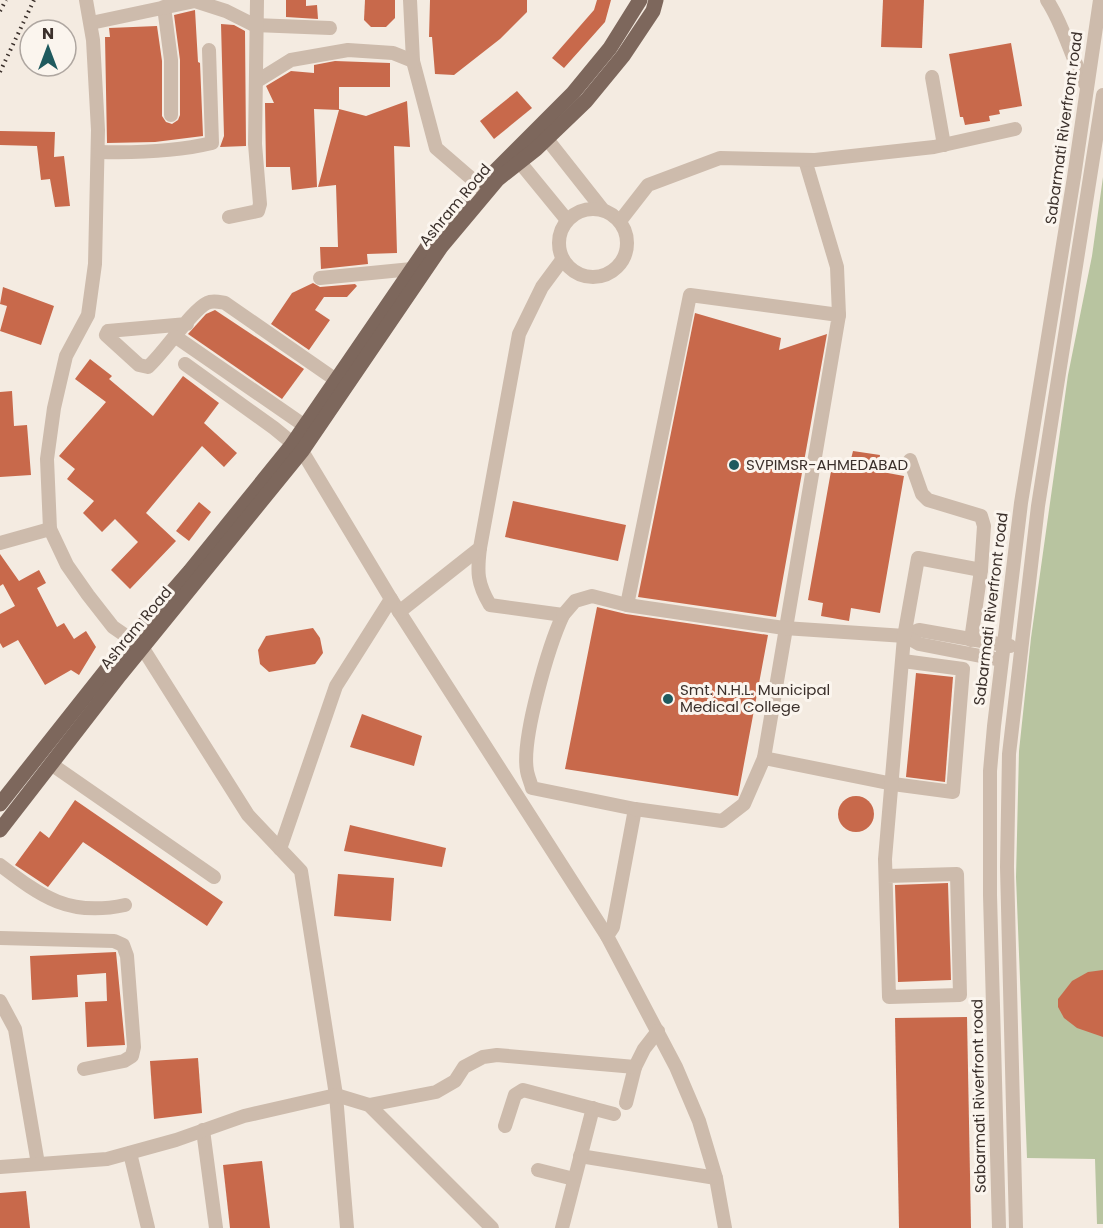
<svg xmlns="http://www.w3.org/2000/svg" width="1103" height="1228" viewBox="0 0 1103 1228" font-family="Poppins,sans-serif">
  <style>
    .green { fill: #b8c4a0 }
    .building { fill: #c8694b }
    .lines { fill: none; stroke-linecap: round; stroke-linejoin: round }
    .minor { stroke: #cdbbac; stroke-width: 14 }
    .major { stroke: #7d675c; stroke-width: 15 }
    .rail { stroke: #3b302b; stroke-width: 4; stroke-dasharray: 1.5 4.5; stroke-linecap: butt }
    .poi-dot { fill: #1f5a5e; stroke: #fbf5ee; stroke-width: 2 }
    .labels { text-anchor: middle; stroke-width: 6; stroke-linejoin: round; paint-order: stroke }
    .street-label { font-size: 15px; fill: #3b302b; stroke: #fbf5ee }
    .poi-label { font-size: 15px; fill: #3b302b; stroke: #fbf5ee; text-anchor: start }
  </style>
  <rect width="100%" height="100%" fill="#f4ebe1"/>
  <polygon class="green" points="1103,177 1103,1224 1097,1224 1095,1159 1027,1158 1016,877 1019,751 1031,638 1068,375 1092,256"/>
  <g class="building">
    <polygon points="286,0 306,0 306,6 317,5 318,19 286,17"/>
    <polygon points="365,0 395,0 395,18 386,27 371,27 364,20"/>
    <polygon points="430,0 527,0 527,12 500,39 454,75 435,74 432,37 429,37"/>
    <polygon points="597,0 611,0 605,22 564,68 552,58 594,10"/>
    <polygon points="883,0 924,0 922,48 881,47"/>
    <polygon points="195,10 198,62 200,63 203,136 155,142 107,143 105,37 110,37 109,28 157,26 162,61 162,116 166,122 172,124 178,120 180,115 180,60 174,15"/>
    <polygon points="221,24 234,25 245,31 246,146 220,147 224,136"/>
    <polygon points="1011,43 1022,106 999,110 1000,114 989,116 990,121 965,125 963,117 960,117 949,54"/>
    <polygon points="335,61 390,63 390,87 339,87 339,109 366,116 407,101 410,147 394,146 397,253 367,254 368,264 321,269 320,247 338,247 336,185 318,187 339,110 314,109 317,187 292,190 290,167 266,167 265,103 274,103 266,86 291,71 314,73 314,65"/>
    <polygon points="517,91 532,108 494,139 480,121"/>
    <polygon points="0,131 55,132 54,157 64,156 70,206 55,207 50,179 41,180 37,146 0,145"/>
    <polygon points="313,283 320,287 355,284 357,286 347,297 324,297 315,310 330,320 309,350 271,324 292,293"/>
    <polygon points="3,287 54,306 41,345 0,331 7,306 0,304"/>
    <polygon points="215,310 304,369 282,399 188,334 206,314"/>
    <polygon points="695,313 781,338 779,350 827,334 776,617 638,597"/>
    <polygon points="90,359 112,376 109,379 153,416 183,376 219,403 204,423 237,453 224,467 202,446 146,513 176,541 130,589 111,570 138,542 115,519 102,532 83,513 94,501 67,479 75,469 59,456 106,402 75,379"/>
    <polygon points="12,391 14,426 27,425 31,475 0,477 0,392"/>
    <polygon points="853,451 880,455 877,471 904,476 880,613 851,608 849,621 821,616 823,603 808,600 833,460 850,463"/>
    <polygon points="513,501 626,525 618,561 505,537"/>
    <polygon points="199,502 211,512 189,541 176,531"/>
    <polygon points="0,554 19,581 39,570 46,583 37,588 57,627 64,623 74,639 86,631 96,647 79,675 71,670 45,685 18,640 3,648 0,643 0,614 15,606 3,584 0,586"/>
    <polygon points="597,607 626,614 768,635 738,796 565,769"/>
    <polygon points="313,628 320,638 323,653 315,664 269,672 260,664 258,650 266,636"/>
    <polygon points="916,673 953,677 945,782 906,777"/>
    <polygon points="362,714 422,736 414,766 350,747"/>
    <circle cx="856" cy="814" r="18"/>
    <polygon points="75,800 223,902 207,926 83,842 48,887 15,865 40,831 49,838"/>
    <polygon points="350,825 446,848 442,867 344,851"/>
    <polygon points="338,874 394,878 391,921 334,916"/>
    <polygon points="948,883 951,980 898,982 895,885"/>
    <polygon points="116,952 125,1045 87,1047 85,1002 107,1001 106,973 77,975 78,997 32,1000 30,956"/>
    <polygon points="1103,970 1103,1037 1077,1028 1064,1018 1058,1007 1058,999 1072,981 1088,972"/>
    <polygon points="967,1017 971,1228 899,1228 895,1018"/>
    <polygon points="198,1058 202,1113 154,1119 150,1061"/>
    <polygon points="262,1161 270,1228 230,1228 223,1165"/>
    <polygon points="26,1191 30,1228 0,1228 0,1193"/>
  </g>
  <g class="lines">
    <g class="minor">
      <polyline points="86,0 93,40 98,130 95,264 88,315 66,356 54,408 47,459 50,529 67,565 88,595 113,627 142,647 248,815 301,871 336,1095 347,1228"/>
      <polyline points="410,0 413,61 436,148 480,186 485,194"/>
      <path d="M1047,0c18,27 24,59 40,87"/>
      <polyline points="164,7 171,60 171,115"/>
      <polyline points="91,23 195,1 226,11 254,25 330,28"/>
      <polyline points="932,77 944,145"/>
      <polyline points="257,81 291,60 348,50 393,53 413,61"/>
      <polyline points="547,139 603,210"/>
      <path d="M99,152c38,1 75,0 113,-9l-3,-93"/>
      <polyline points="513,154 567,220"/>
      <polyline points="805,160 837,267 839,315"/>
      <circle cx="593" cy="243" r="34"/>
      <polyline points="229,217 258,211 260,204 255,144 257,0"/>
      <polyline points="620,221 648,185 720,158 815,160 934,147 1015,129"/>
      <polyline points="320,278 412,269"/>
      <path d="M187,324l-79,7 -2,4 33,30 9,2c16,-14 44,-57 59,-64 6,-3 12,-1 18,0l111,77"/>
      <polyline points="176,337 305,426"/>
      <polyline points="185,364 274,428 302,451 391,599 607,936 676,1067 699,1121 716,1178 725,1228"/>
      <polyline points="910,460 922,494 928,500 981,516 984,526 981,570"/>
      <polyline points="0,543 50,529"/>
      <path d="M480,548c-3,24 -3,35 10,57l73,10c-14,30 -42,124 -36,156 1,6 4,12 5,17l103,21 -22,118 -6,9"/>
      <polyline points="627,605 690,295 839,315 764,758"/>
      <polyline points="399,612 480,548 519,334 542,287 562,260"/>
      <polyline points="563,615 575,601 592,596 627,605 784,628 905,636 919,630 1010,646"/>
      <polyline points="905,636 919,644 1001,660"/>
      <polyline points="51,764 214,877"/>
      <polyline points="635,809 722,821 744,804 764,758 893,784 953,792 963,669 903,661"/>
      <polyline points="280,849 336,686 391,599"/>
      <path d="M0,865c42,32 69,52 125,40"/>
      <polyline points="887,876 957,874 960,995 889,997 885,859 904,637 918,558 981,570 971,640"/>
      <polyline points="0,938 114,941 123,945 127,956 134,1047 132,1056 124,1061 84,1069"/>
      <polyline points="0,1001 15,1029 38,1164"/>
      <polyline points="626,1103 635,1067"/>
      <polyline points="369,1105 436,1092 455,1081 464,1067 483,1057 497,1055 635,1067 644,1049 658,1031"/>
      <polyline points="505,1126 515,1095 523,1090 614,1114"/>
      <polyline points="203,1130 216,1228"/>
      <polyline points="130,1153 148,1228"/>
      <polyline points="580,1156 716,1178"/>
      <polyline points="0,1167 107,1159 176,1140 244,1116 336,1095 369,1105 492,1228"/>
      <polyline points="538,1170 574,1179"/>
      <polyline points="562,1228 593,1108"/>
      <polyline points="999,1228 990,895 990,771 994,726 1021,503 1074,177 1100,0"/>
      <polyline points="1016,1228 1007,867 1009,754 1038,506 1103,95"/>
    </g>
    <g class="major">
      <polyline points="484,182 573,93 610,48 640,0"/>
      <polyline points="0,804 130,640 190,571 291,446 432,240 463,204"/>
      <polyline points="0,830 120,675 302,451 441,247 498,179 536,149 586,101 623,56 653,11 656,0"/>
    </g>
    <g class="rail">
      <polyline points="0,11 6,0"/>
      <polyline points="0,72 34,0"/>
    </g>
  </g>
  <g class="poi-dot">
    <circle cx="734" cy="465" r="6"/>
    <circle cx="668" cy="699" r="6"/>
  </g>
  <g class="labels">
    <g class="street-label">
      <text transform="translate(1064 128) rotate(-82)" y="5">Sabarmati Riverfront road</text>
      <text transform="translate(455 205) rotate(-50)" y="5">Ashram Road</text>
      <text transform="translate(991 609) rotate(-83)" y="5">Sabarmati Riverfront road</text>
      <text transform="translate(136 628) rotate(-50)" y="5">Ashram Road</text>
      <text transform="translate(979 1096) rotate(-91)" y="5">Sabarmati Riverfront road</text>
    </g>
    <g class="poi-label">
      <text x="746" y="470">SVPIMSR-AHMEDABAD</text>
      <text x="680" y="695">Smt. N.H.L. Municipal<tspan x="680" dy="17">Medical College</tspan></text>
    </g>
  </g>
  <g transform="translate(48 48)"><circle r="28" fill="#fbf5ee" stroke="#aea6a0" stroke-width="1.5"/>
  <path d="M0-4.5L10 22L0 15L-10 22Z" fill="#1f5a5e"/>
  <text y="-9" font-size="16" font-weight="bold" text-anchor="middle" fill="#3b302b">N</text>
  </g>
</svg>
